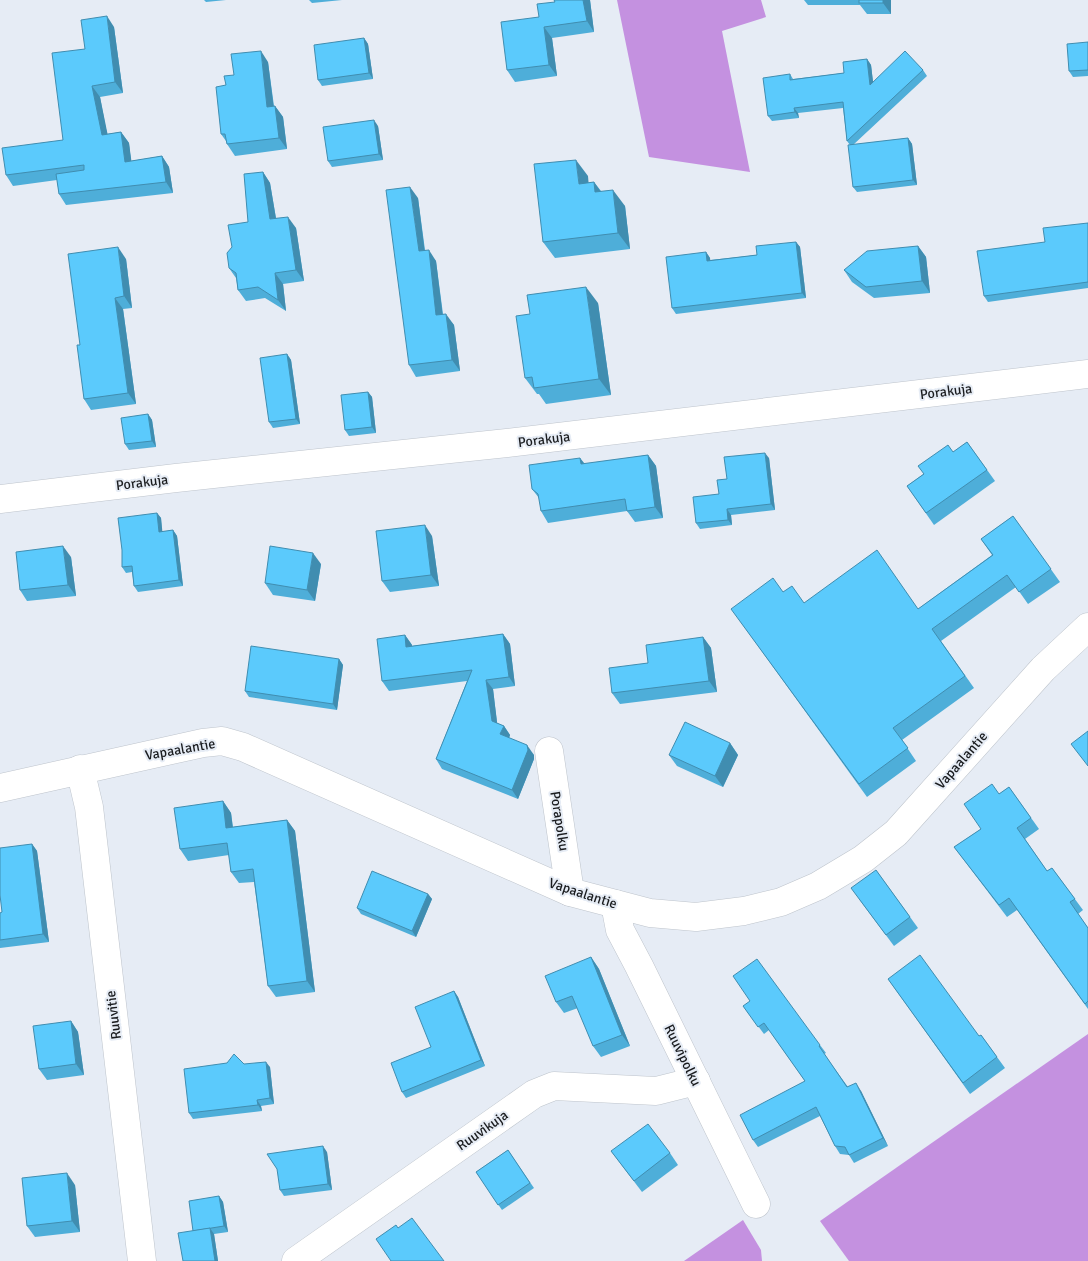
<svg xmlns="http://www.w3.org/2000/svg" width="1088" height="1261" viewBox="0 0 1088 1261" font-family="Signika,sans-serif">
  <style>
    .forest { fill: #c491e0 }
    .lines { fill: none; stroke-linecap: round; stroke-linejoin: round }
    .street-casing { stroke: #bec4cc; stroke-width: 29 }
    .street { stroke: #fff; stroke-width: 28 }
    .wall { fill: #4eaed9 }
    .shaded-wall { fill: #408db0 }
    .building { fill: #5bcafc; stroke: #408db0 }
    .labels { text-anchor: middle; stroke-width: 4; stroke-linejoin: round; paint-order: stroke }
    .street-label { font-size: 14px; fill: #1a1c1f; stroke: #e6ecf5 }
  </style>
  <rect width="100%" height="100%" fill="#e6ecf5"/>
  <g class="forest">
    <polygon points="617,0 761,0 766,17 722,31 750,172 649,157"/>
    <polygon points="1088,1034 1088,1261 849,1261 820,1221"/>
    <polygon points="743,1220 761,1250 762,1261 684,1261"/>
  </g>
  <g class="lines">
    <defs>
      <g id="street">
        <polyline points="0,499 176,478 507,443 1088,374"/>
        <polyline points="549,751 570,892"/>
        <polyline points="80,769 89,807 142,1261"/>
        <polyline points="0,788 203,743 222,741 243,747 570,892 650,913 696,917 744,911 781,902 818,886 863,859 896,833 1043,669 1088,627"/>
        <polyline points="615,904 620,930 639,966 756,1204"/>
        <polyline points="296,1261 534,1094 554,1086 656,1091 696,1081"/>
      </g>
    </defs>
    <use href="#street" class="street-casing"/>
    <use href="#street" class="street"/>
  </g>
  <g class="wall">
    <polygon points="204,0 226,0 206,2"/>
    <polygon points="309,0 342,0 312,3"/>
    <polygon points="554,0 590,0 594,32 552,38 557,76 515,82 507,70 539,17 555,2"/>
    <polygon points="804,0 891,0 891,14 867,14 860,5 808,5"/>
    <polygon points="114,27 123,93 100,97 107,134 121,132 129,143 131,161 162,156 169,167 173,193 66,205 59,194 57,180 13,186 6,175 63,140 85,49"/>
    <polygon points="364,38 368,44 373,79 322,86 318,80"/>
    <polygon points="1088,42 1088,76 1073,77 1069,71"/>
    <polygon points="867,59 871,65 873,82 923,70 927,76 853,145 908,138 912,144 917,185 857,192 853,187 850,145 847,141 843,108 798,113 799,118 772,121 768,116 790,74 793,79 844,73"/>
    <polygon points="268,62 274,106 275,106 283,117 287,149 235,156 227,144 226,141 221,134 226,85 234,75"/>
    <polygon points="378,126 383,160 332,167 328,161"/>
    <polygon points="263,172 270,183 276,218 296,228 304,281 283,284 286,311 265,298 246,301 238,290 236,278 229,268 248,222"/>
    <polygon points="588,176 588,183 594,182 601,191 625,206 630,249 555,258 543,242"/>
    <polygon points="418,198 425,250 436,261 443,314 454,325 460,371 416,377 409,365"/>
    <polygon points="1088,223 1088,288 988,302 984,296 1045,242"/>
    <polygon points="796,242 800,247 806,298 676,314 672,308 706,252 710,258 710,260 757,255"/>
    <polygon points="918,246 926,257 930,293 874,298 852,282 844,270"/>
    <polygon points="126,259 132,308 123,309 136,404 91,410 84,399"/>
    <polygon points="598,303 611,395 546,404 539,394 537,394 525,378"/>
    <polygon points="287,354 291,360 300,424 273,428 269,422"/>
    <polygon points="368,392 372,397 376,433 349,436 345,430"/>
    <polygon points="148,414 152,420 156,447 129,450 125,444"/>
    <polygon points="967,442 995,481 934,525 907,486"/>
    <polygon points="648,455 656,466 663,518 635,522 627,511 548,523 541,511 539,498 532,489 580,458 585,464"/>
    <polygon points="769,458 775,510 731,515 732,525 700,529 696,523 719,494 727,479"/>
    <polygon points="157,513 161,518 162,532 173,530 177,536 183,586 138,592 134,586 132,572 126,573 122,567"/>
    <polygon points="1013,516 1060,582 1028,604 1016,587 941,641 974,688 902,740 916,761 867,797 740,621 783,592 804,603 918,609 992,555 981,539"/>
    <polygon points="432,536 439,586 390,592 382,581"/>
    <polygon points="71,557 76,596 27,601 20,590"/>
    <polygon points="321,564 315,601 273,595 265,583"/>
    <polygon points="503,634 510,644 515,686 493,689 497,723 504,726 510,735 509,738 534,755 534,759 518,799 442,769 436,759 467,681 389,691 382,681 405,635 412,645 412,646"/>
    <polygon points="703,637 711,648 717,692 620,704 612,693 648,663"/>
    <polygon points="339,659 343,665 337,710 249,697 245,691"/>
    <polygon points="730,743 738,755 723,787 677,766 669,755"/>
    <polygon points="1009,787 1039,829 1025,839 1047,871 1052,868 1083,910 1078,914 1088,928 1088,1009 1017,910 1007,917 954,847 981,829 999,794"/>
    <polygon points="223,801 231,813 233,827 287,820 295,831 315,992 276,997 268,986 254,882 239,883 231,872 229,855 188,861 180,849"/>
    <polygon points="32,844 37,851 49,942 0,948 0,913 2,912"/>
    <polygon points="876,870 918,928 894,946 859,899"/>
    <polygon points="428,894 432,899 416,937 361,914 357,908"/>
    <polygon points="591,957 599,969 630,1046 601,1057 593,1046 578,1008 564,1013 556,1002"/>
    <polygon points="888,979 979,1036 981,1035 1005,1068 970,1094"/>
    <polygon points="454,991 458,997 485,1066 406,1098 402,1092 431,1047"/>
    <polygon points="743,1006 820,1045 826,1053 824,1054 848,1087 861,1091 888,1146 854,1163 849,1155 840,1154 835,1146 820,1116 758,1147 753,1140 805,1081 769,1030 764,1034"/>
    <polygon points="71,1021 78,1032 84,1075 47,1080 39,1069"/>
    <polygon points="244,1064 270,1067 274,1104 261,1106 262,1111 193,1119 189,1113"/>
    <polygon points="508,1150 534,1188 502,1210 476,1172"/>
    <polygon points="611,1151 670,1153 678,1165 642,1192"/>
    <polygon points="327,1152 332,1190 284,1196 280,1190"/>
    <polygon points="75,1185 80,1232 35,1237 27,1226"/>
    <polygon points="219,1196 223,1202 228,1232 214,1234 218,1261 183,1261 193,1231"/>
  </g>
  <g class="shaded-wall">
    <polygon points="583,0 590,0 594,32 587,21"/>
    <polygon points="883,0 891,0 891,14 883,3"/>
    <polygon points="107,16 114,27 123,93 115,82"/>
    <polygon points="544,27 552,38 557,76 549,65"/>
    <polygon points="364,38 368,44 373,79 369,73"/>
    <polygon points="261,51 268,62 275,118 267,107"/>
    <polygon points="867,59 871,65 874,90 870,85"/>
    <polygon points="92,86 100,97 110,146 102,135"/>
    <polygon points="275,106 283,117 287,149 279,138"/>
    <polygon points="794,108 798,113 799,118 795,112"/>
    <polygon points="374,120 378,126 383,160 379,154"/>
    <polygon points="121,132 129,143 133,173 125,162"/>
    <polygon points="908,138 912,144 917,185 913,180"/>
    <polygon points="162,156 169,167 173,193 166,182"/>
    <polygon points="576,160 588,176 590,200 579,184"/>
    <polygon points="263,172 270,183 278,231 270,219"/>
    <polygon points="594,182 606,199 595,192"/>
    <polygon points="410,187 418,198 426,262 419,251"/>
    <polygon points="613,190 625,206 630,249 618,233"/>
    <polygon points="288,217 296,228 304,281 296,270"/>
    <polygon points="796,242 800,247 806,298 802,293"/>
    <polygon points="918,246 926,257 930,293 922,281"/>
    <polygon points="118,247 126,259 132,308 124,296"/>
    <polygon points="429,250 436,261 444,326 436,315"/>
    <polygon points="706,252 710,258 711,266 707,261"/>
    <polygon points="275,273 283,284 286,311 278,300"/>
    <polygon points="586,287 598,303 611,395 599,379"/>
    <polygon points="115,298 123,309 136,404 128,393"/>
    <polygon points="446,314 454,325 460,371 452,360"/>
    <polygon points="287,354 291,360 300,424 296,419"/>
    <polygon points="368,392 372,397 376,433 372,427"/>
    <polygon points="148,414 152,420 156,447 152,441"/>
    <polygon points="765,453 769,458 775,510 771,504"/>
    <polygon points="648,455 656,466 663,518 655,507"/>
    <polygon points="580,458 588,469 581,464"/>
    <polygon points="727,509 731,515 732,525 728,520"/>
    <polygon points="157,513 161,518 163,538 159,532"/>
    <polygon points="425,525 432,536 439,586 431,575"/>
    <polygon points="173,530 177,536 183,586 179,580"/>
    <polygon points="63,546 71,557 76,596 68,585"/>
    <polygon points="313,553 321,564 315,601 307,590"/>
    <polygon points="503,634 510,644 515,686 509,677"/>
    <polygon points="405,635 412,645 413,656 406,647"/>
    <polygon points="703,637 711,648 717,692 709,681"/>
    <polygon points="339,659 343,665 337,710 333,704"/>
    <polygon points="486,680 493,689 498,730 492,721"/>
    <polygon points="504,726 510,735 507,744 500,734"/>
    <polygon points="730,743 738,755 723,787 715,776"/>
    <polygon points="527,745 534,755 534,759 518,799 512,790"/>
    <polygon points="223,801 231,813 234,839 226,828"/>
    <polygon points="287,820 295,831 315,992 307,981"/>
    <polygon points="32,844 37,851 49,942 43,934"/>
    <polygon points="428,894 432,899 416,937 412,931"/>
    <polygon points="591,957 599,969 630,1046 622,1035"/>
    <polygon points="454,991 458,997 485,1066 481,1060"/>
    <polygon points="71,1021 78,1032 84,1075 76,1064"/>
    <polygon points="266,1062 270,1067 274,1104 270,1098"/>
    <polygon points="856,1083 861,1091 888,1146 883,1138"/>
    <polygon points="257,1100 261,1106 262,1111 258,1105"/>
    <polygon points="323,1146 327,1152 332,1190 328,1184"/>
    <polygon points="67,1173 75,1185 80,1232 72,1221"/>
    <polygon points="219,1196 223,1202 228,1232 224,1226"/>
    <polygon points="210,1228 214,1234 218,1261 215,1261"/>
  </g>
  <g class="building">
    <polygon points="554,0 583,0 587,21 544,27 549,65 507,70 501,22 539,17 537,4 555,2"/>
    <rect x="859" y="0" width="24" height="3"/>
    <polygon points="107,16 115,82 92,86 102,135 121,132 125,162 162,156 166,182 59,194 56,174 84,170 84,165 6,175 2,148 63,140 52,53 85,49 81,20"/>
    <polygon points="364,38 369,73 318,80 314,45"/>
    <polygon points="1088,42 1088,70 1069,71 1067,44"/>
    <polygon points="261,51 267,107 275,106 279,138 227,144 225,134 221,134 216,87 226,85 224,76 234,75 231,54"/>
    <polygon points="905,51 923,70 847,141 843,102 794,108 795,112 768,116 763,78 790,74 790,80 844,73 843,62 867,59 870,85"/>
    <polygon points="374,120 379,154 328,161 323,127"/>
    <polygon points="908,138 913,180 853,187 848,145"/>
    <polygon points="576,160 579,184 594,182 595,192 613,190 618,233 543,242 534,164"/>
    <polygon points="263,172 270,219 288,217 296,270 275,273 278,300 258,287 238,290 236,273 229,268 227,253 232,247 228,225 248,222 244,174"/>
    <polygon points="410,187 419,251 429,250 436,315 446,314 452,360 409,365 386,190"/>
    <polygon points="1088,223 1088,282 984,296 977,251 1045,242 1043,228"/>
    <polygon points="796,242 802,293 672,308 666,257 706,252 707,261 757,255 756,246"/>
    <polygon points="918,246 922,281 866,287 844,270 867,251"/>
    <polygon points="118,247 124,296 115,298 128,393 84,399 77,345 80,345 68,254"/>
    <polygon points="586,287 599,379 534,388 532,377 525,378 516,316 530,314 527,295"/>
    <polygon points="287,354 296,419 269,422 260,358"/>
    <polygon points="368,392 372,427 345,430 341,395"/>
    <polygon points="148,414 152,441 125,444 121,418"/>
    <polygon points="967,442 987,470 926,513 907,486 924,474 918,466 948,445 953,452"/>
    <polygon points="765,453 771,504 727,509 728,520 696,523 693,497 719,494 717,480 727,479 724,457"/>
    <polygon points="648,455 655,507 627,511 625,499 541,511 538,494 532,489 529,465 580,458 581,464"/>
    <polygon points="157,513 159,532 173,530 179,580 134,586 132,566 122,567 122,550 118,518"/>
    <polygon points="1013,516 1051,569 1019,592 1007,575 932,629 965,676 893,728 908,748 859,784 731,609 773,578 783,592 792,586 804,603 877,550 918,609 993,555 981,539"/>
    <polygon points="425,525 431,575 382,581 376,531"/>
    <polygon points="63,546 68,585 20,590 16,552"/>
    <polygon points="270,546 313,553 307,590 265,583"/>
    <polygon points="503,634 509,677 486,680 492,721 504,726 500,734 527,745 528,750 512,790 436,759 472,670 382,681 377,639 405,635 406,647"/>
    <polygon points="703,637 709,681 612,693 609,668 648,663 646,645"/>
    <polygon points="251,646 339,659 333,704 245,691"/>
    <polygon points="685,722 730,743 715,776 669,755"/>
    <polygon points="1088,731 1088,766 1071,744"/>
    <polygon points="992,784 999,794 1009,787 1031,818 1017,828 1047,871 1052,868 1075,899 1070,902 1088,928 1088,1001 1085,1004 1009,898 999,905 954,847 981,829 964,804"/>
    <polygon points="223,801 226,828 287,820 307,981 268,986 253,869 231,872 227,843 180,849 174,808"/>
    <polygon points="32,844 43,934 0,940 0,913 2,912 0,895 0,848"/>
    <polygon points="876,870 910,917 886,935 851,888"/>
    <polygon points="372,871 428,894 412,931 357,908"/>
    <polygon points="920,955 979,1036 981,1035 997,1057 963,1083 888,979"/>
    <polygon points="591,957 622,1035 593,1046 572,996 556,1002 545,976"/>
    <polygon points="757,959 820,1045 819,1046 847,1087 856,1083 883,1138 849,1155 845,1147 835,1146 816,1107 753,1140 740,1115 805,1081 764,1023 758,1027 743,1006 750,1001 733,976"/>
    <polygon points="454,991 481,1060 402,1092 391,1063 431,1047 415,1007"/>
    <polygon points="71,1021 76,1064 39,1069 33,1026"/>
    <polygon points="234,1054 244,1064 266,1062 270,1098 257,1100 258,1105 189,1113 184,1069 227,1063"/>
    <polygon points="648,1124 670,1153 634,1181 611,1151"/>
    <polygon points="323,1146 328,1184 280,1190 277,1169 267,1154"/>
    <polygon points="508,1150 530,1183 498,1205 476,1172"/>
    <polygon points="67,1173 72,1221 27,1226 22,1178"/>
    <polygon points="219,1196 224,1226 193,1231 189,1201"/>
    <polygon points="412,1218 444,1261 391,1261 376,1239 396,1225 398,1228"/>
    <polygon points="210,1228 215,1261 183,1261 178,1233"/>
  </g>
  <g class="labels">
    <g class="street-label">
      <text transform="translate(946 391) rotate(-7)" y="5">Porakuja</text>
      <text transform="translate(544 439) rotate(-7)" y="5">Porakuja</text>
      <text transform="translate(142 482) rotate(-7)" y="5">Porakuja</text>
      <text transform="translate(180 749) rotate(-10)" y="5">Vapaalantie</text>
      <text transform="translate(961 760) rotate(-49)" y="5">Vapaalantie</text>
      <text transform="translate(560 821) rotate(81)" y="5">Porapolku</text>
      <text transform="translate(583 893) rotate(18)" y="5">Vapaalantie</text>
      <text transform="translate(113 1015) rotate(-97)" y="5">Ruuvitie</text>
      <text transform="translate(683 1055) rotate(64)" y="5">Ruuvipolku</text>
      <text transform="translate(482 1130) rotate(-35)" y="5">Ruuvikuja</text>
    </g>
  </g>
</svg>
